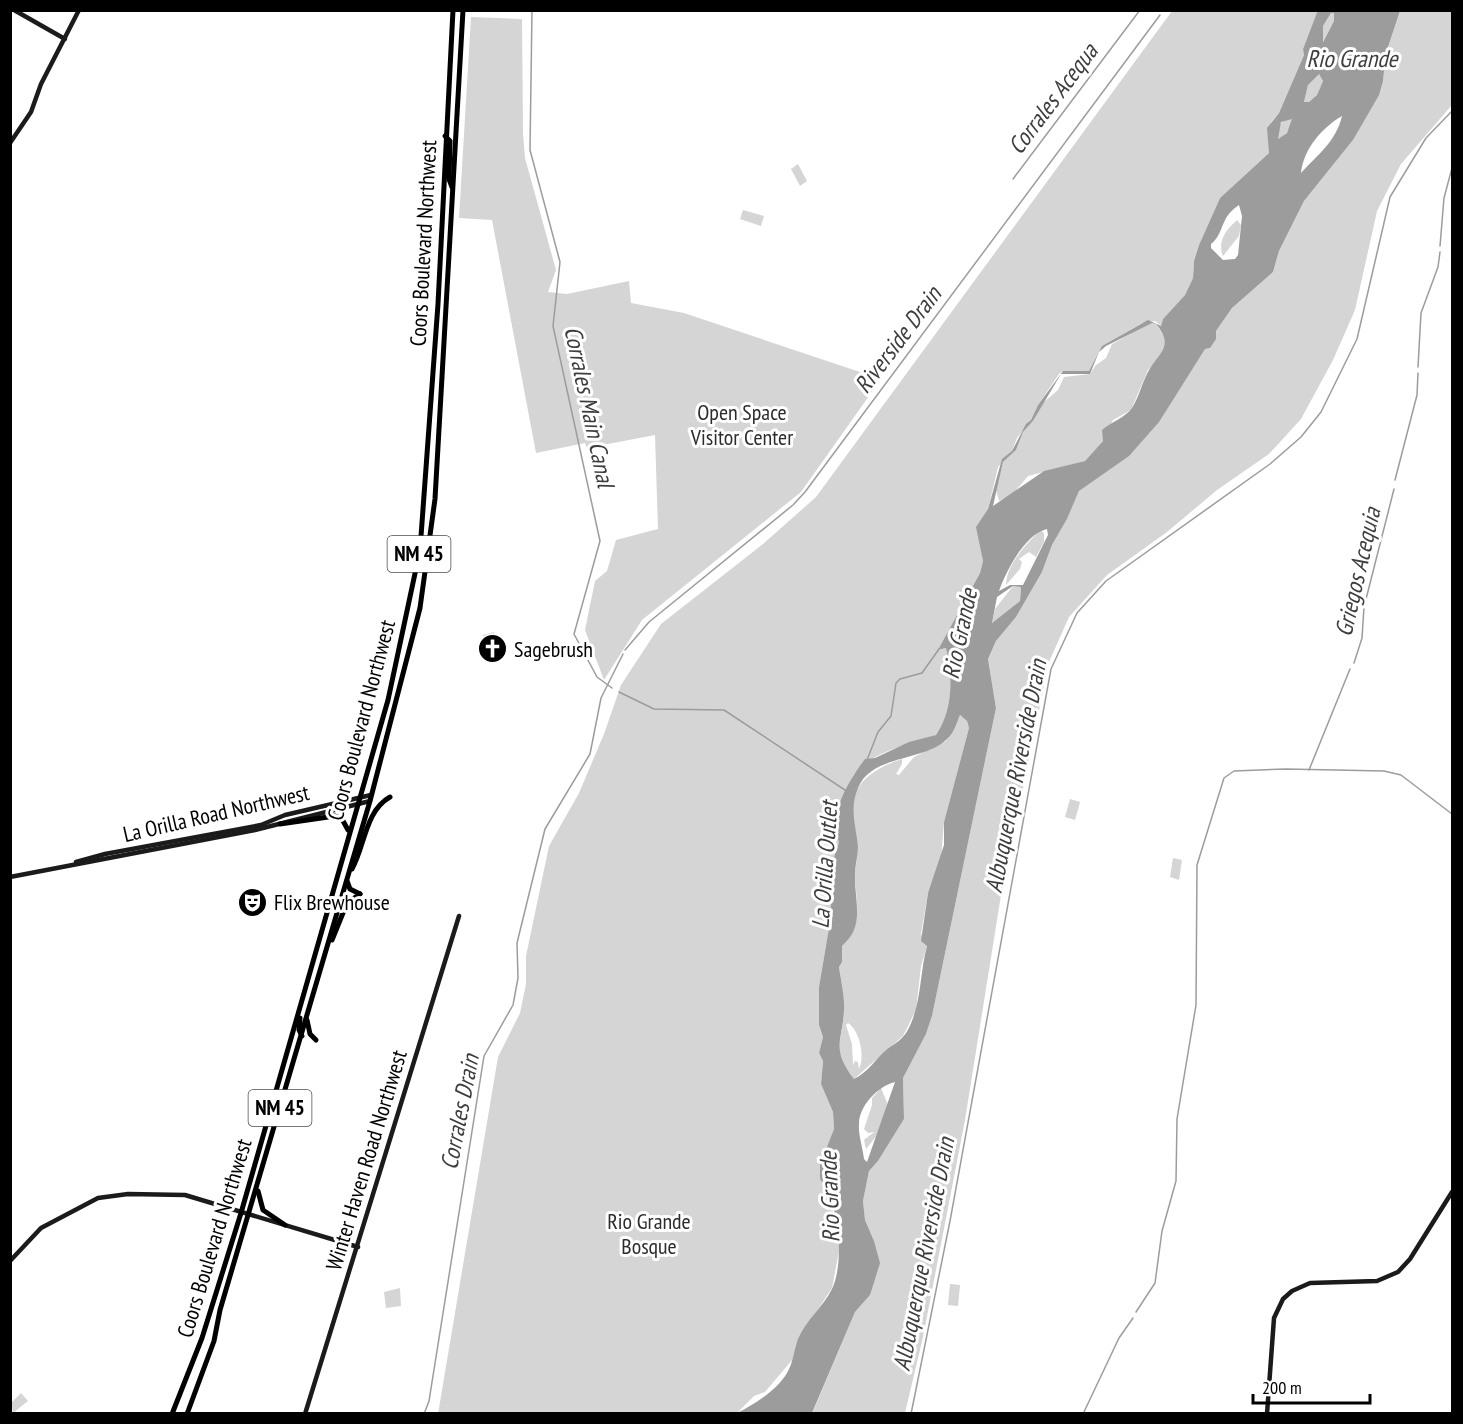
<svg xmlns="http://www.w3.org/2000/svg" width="1463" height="1424" viewBox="0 0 1463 1424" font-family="'PT Sans Narrow',sans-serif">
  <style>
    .green { fill: #d5d5d5; fill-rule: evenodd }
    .water { fill: #9c9c9c; fill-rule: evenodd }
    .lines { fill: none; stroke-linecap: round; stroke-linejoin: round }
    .stream { stroke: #9c9c9c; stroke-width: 1.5 }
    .secondary { stroke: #1b1b1b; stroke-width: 4.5 }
    .primary { stroke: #000; stroke-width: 5 }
    .labels { text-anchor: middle; stroke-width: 6; stroke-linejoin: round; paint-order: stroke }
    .shield { fill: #fff; stroke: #4c4c4c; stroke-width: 1.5 }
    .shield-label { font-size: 21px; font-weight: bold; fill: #000 }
    .street-label { font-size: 22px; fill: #000; stroke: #fff }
    .park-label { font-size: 22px; fill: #2c2c2c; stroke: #fff }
    .poi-label { font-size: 22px; fill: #000; stroke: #fff; text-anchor: start }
    .water-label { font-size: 24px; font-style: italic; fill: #3d3d3d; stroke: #fff }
  </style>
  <rect width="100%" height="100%" fill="#fff"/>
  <g class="green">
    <path d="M1172,11h146l-15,38 1,6 -25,58 -8,9 -2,31 -49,45 -21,47 -5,16 -1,17 -8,17 -22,24 -2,7 -6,-5 -13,2 -40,23 -13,25h-26l-4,3 -21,31 -7,15 -14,18 -5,13 -14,16 -10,42 -11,18 6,34 -3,12 -41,77 7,-2c7,29 7,62 -10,87 -27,10 -60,15 -80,37 -6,6 -8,18 -12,25 -8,14 -11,30 -5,45l-9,27 1,47 -12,71v38l4,12 -4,16 4,8 -2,23 12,28 1,17 -6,18 -1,42 11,40 1,22 -7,37 -33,50 -6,21 -28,33 -11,4 -17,17 -299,1 60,-357 22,-44 6,-29v-28l23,-110 30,-53 25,-59 17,-49 40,-61 102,-80 53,-47z"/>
    <polygon points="1400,11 1452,11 1452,105 1401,164 1377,211 1355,310 1333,360 1301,419 1269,454 1217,490 1167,532 1107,575 1069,617 1049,662 1001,895 965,1120 923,1337 905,1413 812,1414 855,1312 870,1295 874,1241 865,1220 863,1201 869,1171 878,1161 904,1119 903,1078 926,1034 932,1016 996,708 988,659 996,641 1016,617 1042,572 1052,545 1067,519 1079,491 1205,349 1210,348 1216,331 1232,308 1273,272 1279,251 1304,201 1353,140 1383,81 1386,53"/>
    <polygon points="1331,13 1334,13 1334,21 1322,43 1323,26"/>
    <polygon points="471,17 522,19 523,133 525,158 556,270 548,292 567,294 629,281 631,303 684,313 881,379 801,492 642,620 604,680 585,630 595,581 607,571 616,540 658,529 655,435 587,448 585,443 536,453 492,220 459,218"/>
    <polygon points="1319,73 1323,81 1317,95 1309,102 1304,102 1308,85"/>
    <path d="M1286,119h7c-3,10 -6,16 -15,20 -1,-8 0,-15 8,-20z"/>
    <polygon points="798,164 807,181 800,186 791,169"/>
    <polygon points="743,210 764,216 761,226 740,219"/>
    <path d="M1237,220l4,5 -2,11 -16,20c-6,-15 3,-26 14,-36z"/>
    <path d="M1152,323l4,1 9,14v9l-5,11 -12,12 -17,40 -18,10 -10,21 -18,20 -57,15 -16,19 -13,6 -3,-11 7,-28 13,-12 7,-18 10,-11 11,-19 14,-12 6,-13 26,-3 6,-9 10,-7 6,-14c11,-5 32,-20 40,-21z"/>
    <path d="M1040,530l4,3v9l-8,15 -7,-5 -10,7 3,3 -2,7 -14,16c1,-22 20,-40 34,-55z"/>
    <polygon points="1013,586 1021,587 1020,601 992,623 995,609"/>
    <polygon points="494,632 498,648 486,651 483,635"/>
    <path d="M960,715l7,6 2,7 -25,94 -3,37 -13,34 -7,41 6,12 -6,20 -5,44 -13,26 -49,43c-23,-31 -12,-35 -10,-68 1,-15 -3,-30 -5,-44l3,-5v-16c22,-18 14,-45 13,-69 0,-11 4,-22 2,-33 -1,-9 -4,-18 -5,-27 -3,-34 23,-49 50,-58v5l-6,10 3,1 15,-18 32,-16zM848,1023c12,8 17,33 11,46l-1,-7 -3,-1 -2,4 -1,-21 -6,-19z"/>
    <polygon points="1070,799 1080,802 1075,820 1065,817"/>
    <polygon points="1173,858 1182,860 1179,880 1170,877"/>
    <polygon points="881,1088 888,1105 878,1134 866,1149 864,1140 874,1132 868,1133 864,1129 872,1105 872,1098"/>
    <polygon points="950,1284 960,1285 958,1306 948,1305"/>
    <polygon points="400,1288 401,1306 386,1308 384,1292"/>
    <polygon points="21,1393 28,1401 13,1413 11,1403"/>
  </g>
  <path class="water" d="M1318,10l82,1 -14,42 -3,28 -4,14 -26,45 -49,61 -25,50 -6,21 -41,36 -16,23v8l-6,9 -5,1 -46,73 -30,34 -50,35 -12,28 -15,26 -10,27 -26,45 -20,24 -8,18 8,49 -64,308 -6,18 -23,44 1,41 -26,42 -9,10 -6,30 2,19 9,21 6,22 -10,32 -15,17 -43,101h-75c17,-8 40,-23 50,-40 6,-10 7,-23 11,-34 8,-19 25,-32 34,-50 13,-28 7,-86 -12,-110v-14l14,-36 -1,-17 -12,-28 2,-23 -4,-8 4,-16 -4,-12v-38l12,-71 -1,-47 9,-27c-12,-26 10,-62 26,-83l10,-1 34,-16 27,-7c17,-25 17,-58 10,-87l-8,2 42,-77 3,-12 -7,-34 12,-18 14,-50 10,-8 14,-27 5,-4 7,-15 25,-34h26l13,-25 46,-26 13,6 2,-7 22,-24 8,-17 1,-17 5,-16 21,-47 49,-45 -2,-25 12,-15 25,-58 -1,-6zM1331,13h3v8l-11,21v-16zM1319,74l4,7 -6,14 -8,7h-5l4,-17zM1342,116c-6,26 -25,39 -41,57 3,-25 21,-45 41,-57zM1292,119l-5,14 -9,6 3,-17zM1239,205l3,11 -4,39 -3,4 -12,1 -12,-12v-4c14,-11 8,-26 28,-39zM1152,323l4,1c19,23 3,28 -8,48 -6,11 -9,25 -16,36 -5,8 -22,15 -30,22l1,11 -18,20 -41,10 -51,35 10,-44 13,-12 7,-18 10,-11 28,-47h29l9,-22 7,-6zM1047,529l1,6 -25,50h-13l-11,6c7,-20 26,-57 48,-62zM1013,586l8,1 -1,14 -28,22 5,-26zM960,715l7,6 2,7 -25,94v23l-16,48 -7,48 6,5c-8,29 -5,61 -21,87 -5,8 -14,12 -21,18 -11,10 -17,21 -31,28 -23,-31 -12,-36 -10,-68 1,-14 -3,-30 -5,-44l3,-5v-16c24,-20 12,-45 13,-72 0,-9 3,-18 3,-27 -2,-22 -9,-38 0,-59 14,-34 66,-26 89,-49 7,-6 9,-15 13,-24zM895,1082l-28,80 -3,-3c-1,-11 -6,-24 -5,-35 0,-18 19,-38 36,-42z"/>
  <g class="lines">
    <g class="stream">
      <polyline points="532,10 530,150 560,262 553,326 600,541 574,634 597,677 612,688"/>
      <polyline points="1013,179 1140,10"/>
      <polyline points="1440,246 1444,198 1452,168"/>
      <polyline points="1418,367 1421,313 1438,267 1440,252"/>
      <polyline points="1395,480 1417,395 1418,373"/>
      <polyline points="625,650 649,622 793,505 805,492 1160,15"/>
      <polyline points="1354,663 1362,638 1364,607 1394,489"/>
      <polyline points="619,692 654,709 724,710 848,792"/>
      <polyline points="867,760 878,732 891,716 896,683 900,679 922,673 939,649"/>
      <polyline points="1309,770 1350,669"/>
      <polyline points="1136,1312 1155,1283 1162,1231 1176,1181 1177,1119 1196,1005 1197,865 1224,778 1234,771 1286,769 1384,771 1401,775 1452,814"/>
      <polyline points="424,1414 429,1401 484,1056 513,1005 518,978 517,943 545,829 590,754 601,698 623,654"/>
      <polyline points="911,1414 950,1221 1051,669 1077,613 1106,581 1270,464 1301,437 1321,412 1357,339 1390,197 1426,138 1452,111"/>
      <polyline points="1083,1414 1119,1338 1133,1318"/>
    </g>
    <g class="secondary">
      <polyline points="14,10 65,39"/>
      <polyline points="10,143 31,112 41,84 79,10"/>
      <polyline points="76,862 105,854 261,825 285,815 371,795"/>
      <polyline points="10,877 255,830 370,801"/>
      <polyline points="10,1261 41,1228 98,1198 128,1194 185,1195 358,1247"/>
      <polyline points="305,1414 459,916"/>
      <polyline points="1267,1414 1274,1318 1283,1299 1292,1291 1310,1283 1377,1281 1398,1272 1410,1259 1452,1192"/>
    </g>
    <g class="primary">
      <polyline points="445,136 450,141 449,179 452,187"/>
      <polyline points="280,824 335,816 342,819 348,830"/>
      <path d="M352,869c13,-23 13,-58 38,-72"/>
      <polyline points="347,881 350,889 360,894"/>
      <polyline points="332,940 347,903 360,894"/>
      <polyline points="300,1018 299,1030 302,1036"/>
      <polyline points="307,1020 310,1034 316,1040"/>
      <polyline points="258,1191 263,1210 285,1225"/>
      <polyline points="172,1414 202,1338 241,1213 388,700 420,550 438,304 453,10"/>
      <polyline points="187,1414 214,1341 220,1310 370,801 420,608 435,499 463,10"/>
    </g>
  </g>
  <defs>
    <symbol id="church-disc" viewBox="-11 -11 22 22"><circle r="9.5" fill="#000" stroke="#fff"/><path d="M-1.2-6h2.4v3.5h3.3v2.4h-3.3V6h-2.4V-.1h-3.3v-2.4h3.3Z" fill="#fff"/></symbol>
    <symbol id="theatre-disc" viewBox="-11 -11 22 22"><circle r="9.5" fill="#000" stroke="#fff"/><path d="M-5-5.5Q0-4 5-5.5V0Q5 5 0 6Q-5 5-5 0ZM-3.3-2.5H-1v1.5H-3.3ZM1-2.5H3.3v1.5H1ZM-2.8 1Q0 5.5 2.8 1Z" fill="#fff"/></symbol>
  </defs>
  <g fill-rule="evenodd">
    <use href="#church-disc" x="476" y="632" width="33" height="33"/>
    <use href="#theatre-disc" x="236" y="886" width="33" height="33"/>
  </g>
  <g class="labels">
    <g class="shield">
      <rect x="387.5" y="536" width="63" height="36" rx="4.5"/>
      <rect x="248.5" y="1090" width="63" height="36" rx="4.5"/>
    </g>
    <g class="shield-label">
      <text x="419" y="561">NM 45</text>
      <text x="280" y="1115">NM 45</text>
    </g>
    <g class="street-label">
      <text transform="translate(423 243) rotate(-87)" y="8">Coors Boulevard Northwest</text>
      <text transform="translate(361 720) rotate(-75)" y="8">Coors Boulevard Northwest</text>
      <text transform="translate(216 813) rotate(-13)" y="8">La Orilla Road Northwest</text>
      <text transform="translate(366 1160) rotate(-73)" y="8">Winter Haven Road Northwest</text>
      <text transform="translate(214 1238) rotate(-73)" y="8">Coors Boulevard Northwest</text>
    </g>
    <g class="park-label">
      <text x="742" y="420">Open Space<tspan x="742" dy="25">Visitor Center</tspan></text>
      <text x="649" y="1229">Rio Grande<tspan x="649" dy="25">Bosque</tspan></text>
    </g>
    <g class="poi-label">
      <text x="514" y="657">Sagebrush</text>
      <text x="274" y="910">Flix Brewhouse</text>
    </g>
    <g class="water-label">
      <text x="1352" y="67">Rio Grande</text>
      <text transform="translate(1053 99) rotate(-53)" y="8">Corrales Acequa</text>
      <text transform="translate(898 340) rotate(-53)" y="8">Riverside Drain</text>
      <text transform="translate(589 407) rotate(78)" y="8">Corrales Main Canal</text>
      <text transform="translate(1358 572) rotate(-77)" y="8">Griegos Acequia</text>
      <text transform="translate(960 634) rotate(-78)" y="8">Rio Grande</text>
      <text transform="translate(1016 776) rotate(-79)" y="8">Albuquerque Riverside Drain</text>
      <text transform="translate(825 865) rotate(-86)" y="8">La Orilla Outlet</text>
      <text transform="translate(460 1112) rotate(-79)" y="8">Corrales Drain</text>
      <text transform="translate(830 1197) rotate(-92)" y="8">Rio Grande</text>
      <text transform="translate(924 1254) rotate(-79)" y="8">Albuquerque Riverside Drain</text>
    </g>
  </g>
  <rect width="1463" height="1424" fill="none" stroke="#000000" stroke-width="24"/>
  <path d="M1253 1394v9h117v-9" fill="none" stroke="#000000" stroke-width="3"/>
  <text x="1262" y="1394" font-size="18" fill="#000000" stroke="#ffffff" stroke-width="4.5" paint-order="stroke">200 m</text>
</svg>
